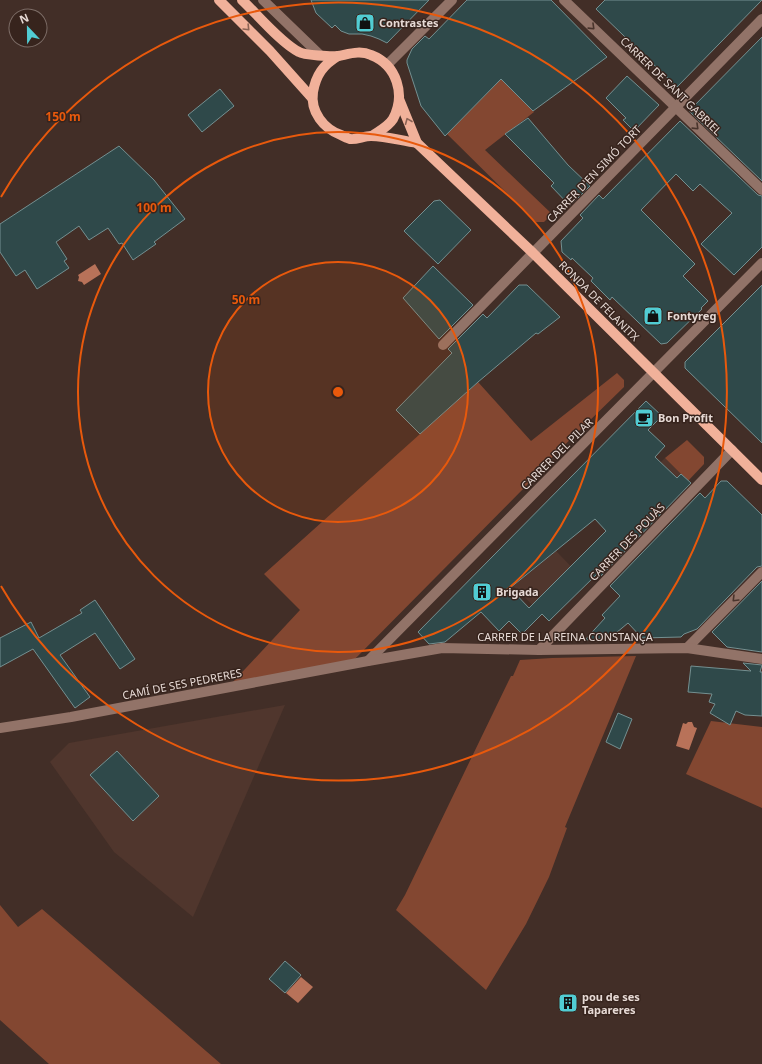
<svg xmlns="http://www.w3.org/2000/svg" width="762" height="1064" viewBox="0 0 762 1064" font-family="'Noto Sans',sans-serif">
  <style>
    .built { fill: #50362d }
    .green { fill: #834731 }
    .water { fill: #b87259 }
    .building { fill: #2f494a; stroke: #749091; fill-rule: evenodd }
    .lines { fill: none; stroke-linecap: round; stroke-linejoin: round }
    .minor { stroke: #927368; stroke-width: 10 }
    .major { stroke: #f1b19a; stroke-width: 10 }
    .oneway { stroke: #49342c }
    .oneway2 { stroke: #8b6355 }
    .ring { fill: none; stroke: #e8590c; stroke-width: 2 }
    .labels { text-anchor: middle; stroke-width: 3; stroke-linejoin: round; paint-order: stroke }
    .poi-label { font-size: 11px; font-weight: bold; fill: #e7dad5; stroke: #37241d; text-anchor: start }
    .street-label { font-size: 11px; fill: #e7dad5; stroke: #37241d }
    .centre { fill: #e8590c; stroke: #37241d; stroke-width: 2 }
    .ring-label { font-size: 12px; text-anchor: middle; font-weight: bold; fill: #e8590c; stroke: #37241d; stroke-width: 3; stroke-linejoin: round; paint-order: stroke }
  </style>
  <rect width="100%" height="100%" fill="#422e27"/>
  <g class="built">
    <polygon points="665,458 688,481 671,498 660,463"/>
    <polygon points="556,551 587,583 549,621 513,586"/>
    <polygon points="285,705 193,917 114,852 50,762 69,743"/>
  </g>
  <g class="green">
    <polygon points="501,79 534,112 485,150 552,214 544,222 536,222 447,134"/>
    <polygon points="617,373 624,380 624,387 539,470 540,471 528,484 352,662 232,683 300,610 264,574 478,382 531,441"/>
    <polygon points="687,440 704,457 704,464 688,481 665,458"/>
    <polygon points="636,656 565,827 567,828 549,877 526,924 486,990 396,910 405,895 511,676 513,676 520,660 552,658"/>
    <polygon points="711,721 762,727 762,808 686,774"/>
    <polygon points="0,905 18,927 42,909 221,1064 49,1064 0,1020"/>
  </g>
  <g class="water">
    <polygon points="95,264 101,274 84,285 82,282 78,281 79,277 78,275"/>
    <polygon points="688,722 692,722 694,727 697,728 689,750 676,746 683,723 686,724"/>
    <polygon points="301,977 313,987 298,1003 286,993"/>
  </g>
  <g class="building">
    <polygon points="311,0 429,0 387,43 379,39 371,36 362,34 349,34 341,31 335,25 332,28 316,13"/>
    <polygon points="467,0 551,0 607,57 533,111 501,79 445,136 421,106 407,63 407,60 412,49 425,36 429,39"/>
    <polygon points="605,0 762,0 677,87 596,9"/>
    <polygon points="762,37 762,181 689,111"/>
    <polygon points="627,76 659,105 634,131 623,120 626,118 606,98"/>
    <polygon points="220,89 234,106 202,132 188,115"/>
    <polygon points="528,118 568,165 590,186 570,206 551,186 554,183 505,134"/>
    <polygon points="680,121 758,195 762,196 762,247 734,275 701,244 732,213 700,184 693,191 676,174 641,210 695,264 683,276 708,301 701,308 702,309 667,343 661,344 612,297 610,300 591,281 593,278 572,258 571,260 562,252 561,241 583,218 580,215 599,195 603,199"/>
    <polygon points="119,146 154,180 185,219 154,242 156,244 133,260 122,243 119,244 108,228 89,240 79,226 56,242 67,259 64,261 69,268 37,289 25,270 16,276 0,252 0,224"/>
    <polygon points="440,200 471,230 438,264 404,231 434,201"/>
    <polygon points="433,266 473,305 439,339 403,298"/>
    <polygon points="519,285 527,285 560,317 538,334 536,333 478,382 420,434 396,410 452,353 448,349 483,314 487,318"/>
    <polygon points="762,285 762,443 685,368 685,362"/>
    <path d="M646,401l16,15 -14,14 17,16 -10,11 22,21 4,-4 10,9 -91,94 -3,-3 -48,47 -7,-7 -20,20 -13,-13 -10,10 -18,-19 -36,30 -16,2 -11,-12zM595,519l11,12 -77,77 -19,-20z"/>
    <polygon points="721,481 727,481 762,515 762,566 757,567 697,629 684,634 681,637 642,638 628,623 610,638 585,640 605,618 602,615 620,596 610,586 700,493 705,498"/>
    <polygon points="762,581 762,652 727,647 712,632"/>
    <polygon points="95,600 135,659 120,669 95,633 60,655 90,697 75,708 33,649 0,667 0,638 31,622 39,638 82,613 80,610"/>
    <polygon points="743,663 762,665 760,672 762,672 762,716 745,715 736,711 730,725 710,713 715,704 709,702 712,694 688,692 691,666 751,671"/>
    <polygon points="618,713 632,719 620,749 606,742"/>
    <polygon points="117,751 159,796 133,821 90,775"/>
    <polygon points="285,961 301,975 285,993 269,979"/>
  </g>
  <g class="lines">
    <g class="minor">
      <polyline points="263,0 320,55"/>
      <polyline points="564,0 762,190"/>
      <polyline points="387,65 452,0"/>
      <polyline points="443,345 762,19"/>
      <polyline points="687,648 762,572"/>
      <polyline points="539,650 732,450"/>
      <polyline points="368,661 762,263"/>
      <polyline points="0,728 71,717 368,661 442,648 539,650 687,648 762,659"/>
    </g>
    <g class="major">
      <polyline points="219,0 270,51 312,98"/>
      <path d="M242,0c15,14 39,43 57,52 5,3 33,5 39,4 11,-2 22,-6 33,-1 26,10 35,40 22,64 -5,8 -14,12 -21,17"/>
      <path d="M338,56c-15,9 -22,19 -25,36 -3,20 11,37 28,43 2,1 6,3 9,4 6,1 14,-3 21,-3 15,0 31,5 46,7"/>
      <polyline points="399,99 417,143 533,253 762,480"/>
    </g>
  </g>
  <defs><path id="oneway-chevron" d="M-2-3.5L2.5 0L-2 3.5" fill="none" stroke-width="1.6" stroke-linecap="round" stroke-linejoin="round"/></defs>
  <g class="oneway">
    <use href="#oneway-chevron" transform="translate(592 27) rotate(44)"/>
    <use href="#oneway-chevron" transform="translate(696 127) rotate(44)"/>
    <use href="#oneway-chevron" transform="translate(735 599) rotate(135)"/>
  </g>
  <g class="oneway2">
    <use href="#oneway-chevron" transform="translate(247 28) rotate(46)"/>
    <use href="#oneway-chevron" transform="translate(408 121) rotate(-112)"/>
  </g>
  <circle cx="338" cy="392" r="130" fill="#e8590c" fill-opacity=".12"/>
  <g class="ring">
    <circle cx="338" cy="392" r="130"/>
    <circle cx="338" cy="392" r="260"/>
    <path d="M1 197A389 389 0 1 1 1 586"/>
  </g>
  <defs>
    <symbol id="shop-square" viewBox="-11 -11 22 22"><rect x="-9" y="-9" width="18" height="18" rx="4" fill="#51ccd3" stroke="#37241d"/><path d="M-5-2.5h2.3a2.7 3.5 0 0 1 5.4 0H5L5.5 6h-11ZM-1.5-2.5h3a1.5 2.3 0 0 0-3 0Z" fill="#111"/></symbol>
    <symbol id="cafe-square" viewBox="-11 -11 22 22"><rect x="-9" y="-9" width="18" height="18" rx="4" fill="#51ccd3" stroke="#37241d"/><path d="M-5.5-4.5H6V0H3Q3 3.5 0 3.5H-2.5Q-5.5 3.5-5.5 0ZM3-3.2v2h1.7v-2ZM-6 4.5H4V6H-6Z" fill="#111"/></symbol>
    <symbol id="building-square" viewBox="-11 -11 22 22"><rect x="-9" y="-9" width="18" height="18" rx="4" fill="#51ccd3" stroke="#37241d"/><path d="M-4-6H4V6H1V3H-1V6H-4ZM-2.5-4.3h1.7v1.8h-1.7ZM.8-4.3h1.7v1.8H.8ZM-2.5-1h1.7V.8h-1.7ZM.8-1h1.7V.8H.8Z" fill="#111"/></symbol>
  </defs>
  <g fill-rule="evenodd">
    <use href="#shop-square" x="354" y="12" width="22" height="22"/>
    <use href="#shop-square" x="642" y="305" width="22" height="22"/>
    <use href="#cafe-square" x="633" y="407" width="22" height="22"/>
    <use href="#building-square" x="471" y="581" width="22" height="22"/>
    <use href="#building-square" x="557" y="992" width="22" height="22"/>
  </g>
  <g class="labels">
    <g class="poi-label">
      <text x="379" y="27">Contrastes</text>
      <text x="667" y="320">Fontyreg</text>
      <text x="658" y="422">Bon Profit</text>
      <text x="496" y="596">Brigada</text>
      <text x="582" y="1001">pou de ses<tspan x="582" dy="13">Tapareres</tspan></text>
    </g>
    <g class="street-label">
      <text transform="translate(671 86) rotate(44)" y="4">CARRER DE SANT GABRIEL</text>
      <text transform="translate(594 174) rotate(-46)" y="4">CARRER D'EN SIMÓ TORT</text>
      <text transform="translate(599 301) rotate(45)" y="4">RONDA DE FELANITX</text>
      <text transform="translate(557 454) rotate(-45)" y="4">CARRER DEL PILAR</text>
      <text transform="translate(627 542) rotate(-46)" y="4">CARRER DES POUÀS</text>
      <text x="565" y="641">CARRER DE LA REINA CONSTANÇA</text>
      <text transform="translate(182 684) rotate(-11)" y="4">CAMÍ DE SES PEDRERES</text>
    </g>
  </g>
  <circle cx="338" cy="392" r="6" class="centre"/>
  <g class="ring-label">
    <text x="63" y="121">150 m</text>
    <text x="154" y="212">100 m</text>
    <text x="246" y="304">50 m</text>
  </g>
  <g transform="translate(28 28) rotate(338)"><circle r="19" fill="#37241d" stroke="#7d6d67"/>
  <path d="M0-3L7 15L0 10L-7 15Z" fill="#51ccd3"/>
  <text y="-6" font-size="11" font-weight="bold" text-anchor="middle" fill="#e7dad5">N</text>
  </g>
</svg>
